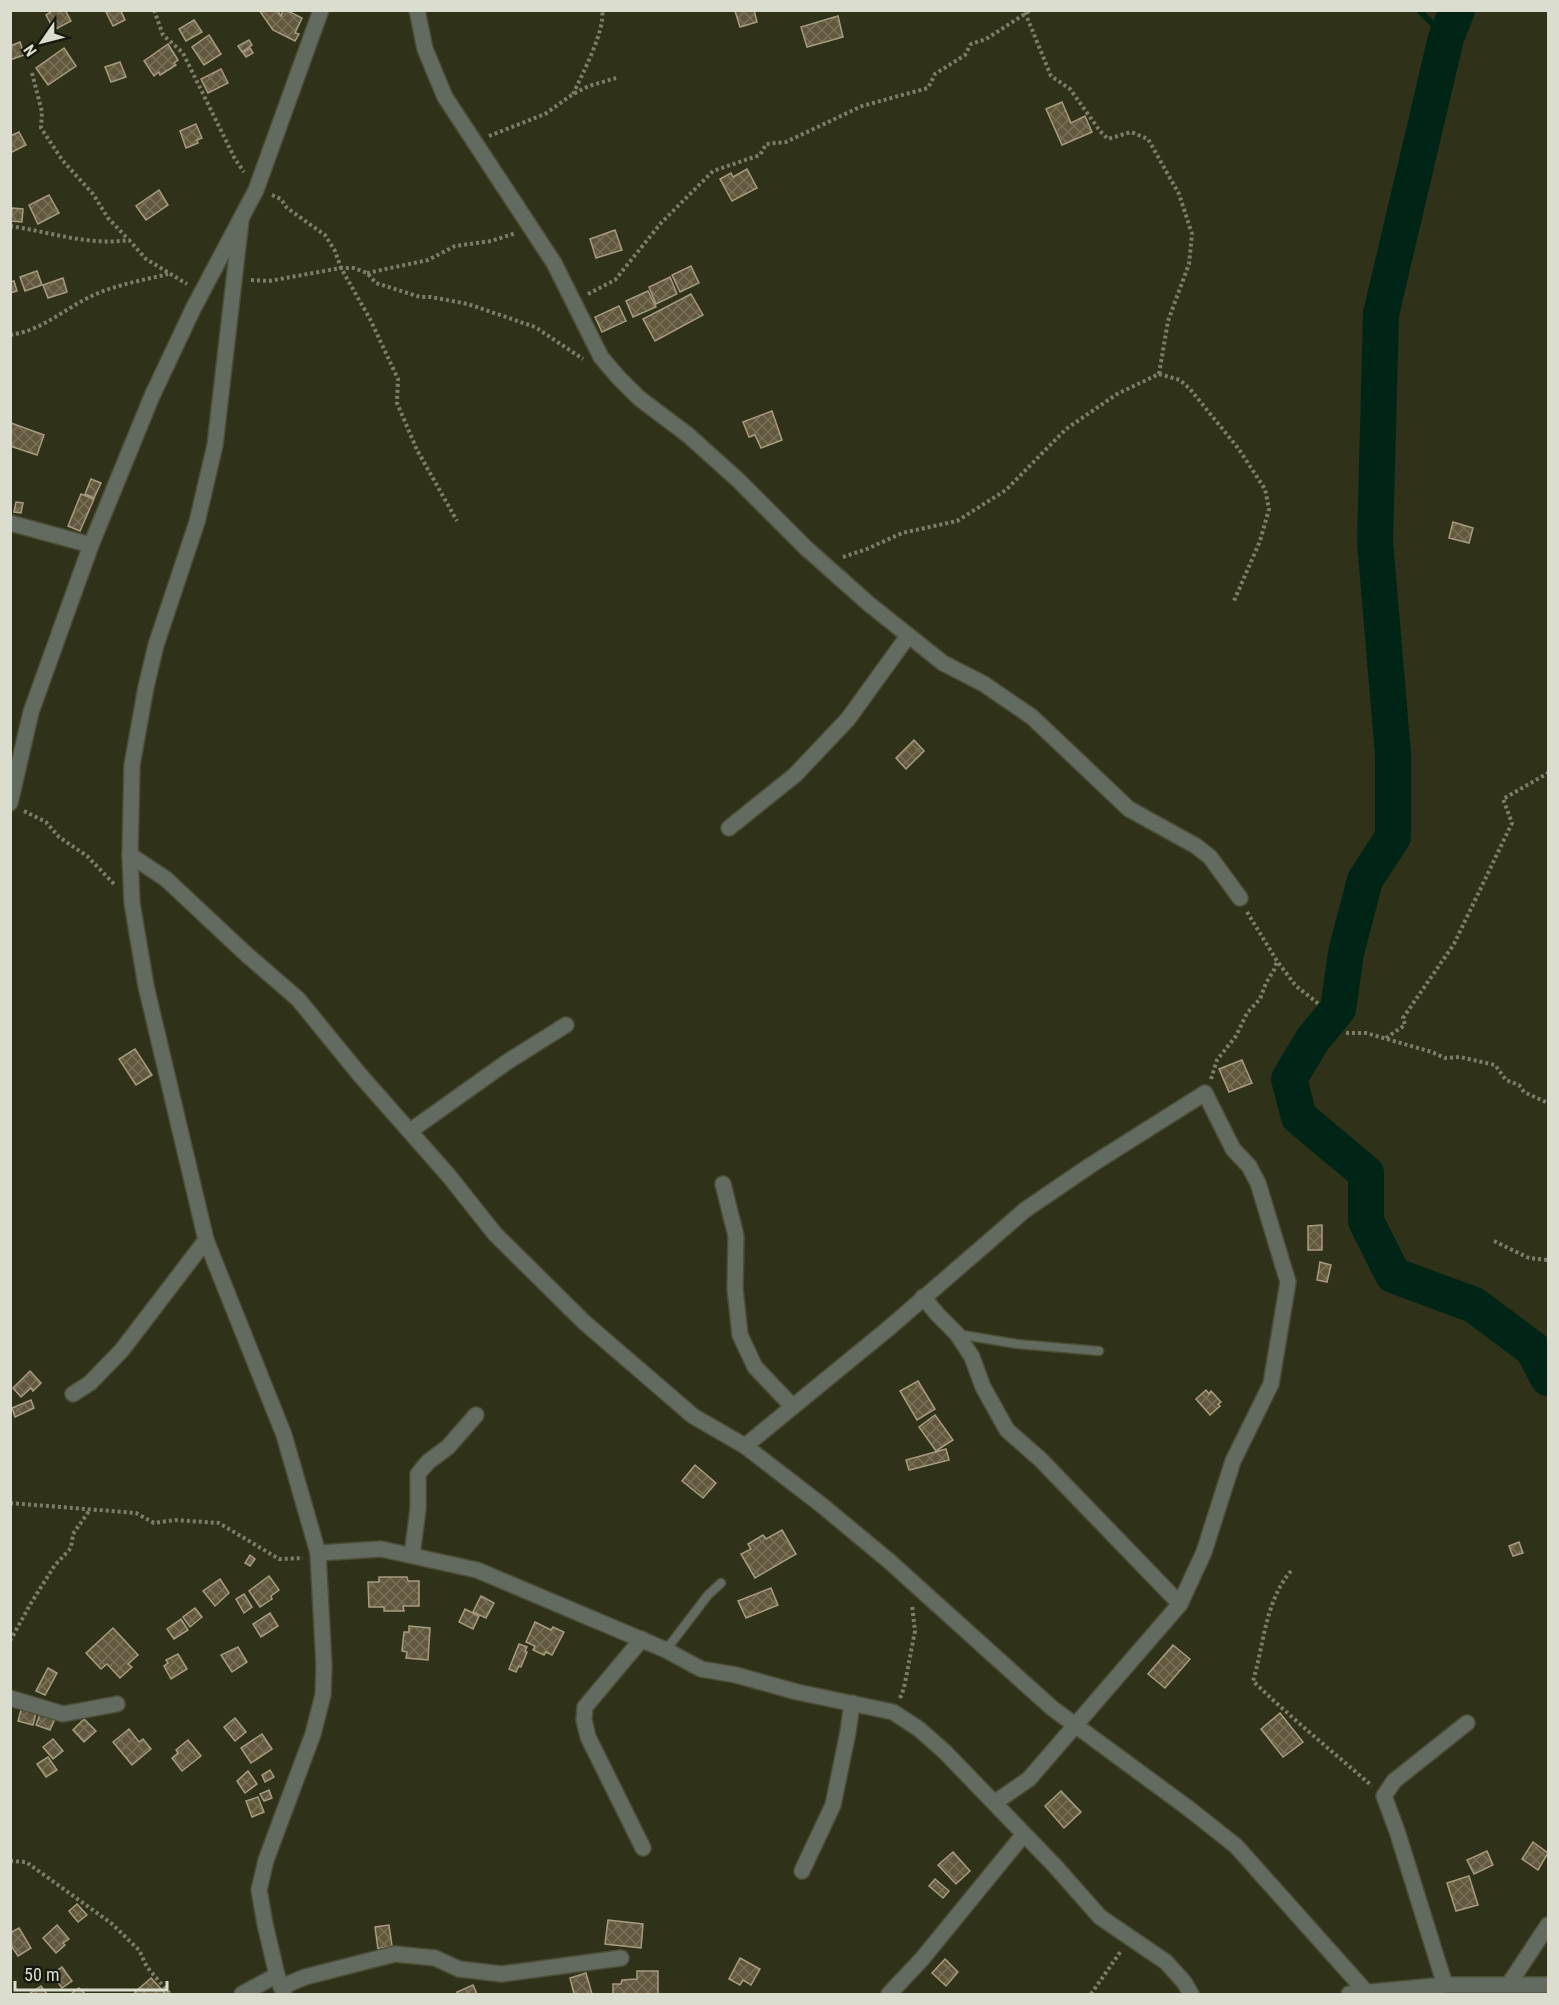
<svg xmlns="http://www.w3.org/2000/svg" width="1559" height="2005" viewBox="0 0 1559 2005" font-family="'Roboto Condensed',sans-serif">
  <style>
    .lines { fill: none; stroke-linecap: round; stroke-linejoin: round }
    .stream { stroke: #002516; stroke-width: 6 }
    .river { stroke: #002516; stroke-width: 36 }
    .building { fill: url(#building-cross-hatch); stroke: #a79c80; stroke-width: 1.5 }
    .service-casing { stroke: #4b4d35; stroke-width: 11 }
    .minor-casing { stroke: #4b4d35; stroke-width: 18 }
    .tertiary-casing { stroke: #4b4d35; stroke-width: 18 }
    .path { stroke: #7c7e69; stroke-width: 4; stroke-dasharray: 3 3; stroke-linecap: butt }
    .service { stroke: #636b61; stroke-width: 8 }
    .minor { stroke: #636b61; stroke-width: 15 }
    .tertiary { stroke: #636b61; stroke-width: 15 }
  </style>
  <defs>
    <pattern id="building-cross-hatch" width="8" height="8" patternUnits="userSpaceOnUse" patternTransform="scale(1.5)"><rect width="8" height="8" fill="#62583e"/><path d="M0 0l8 8M0 8l8-8" fill="none" stroke="#787059"/></pattern>
  </defs>
  <rect width="100%" height="100%" fill="#2f3118"/>
  <g class="lines">
    <polyline class="stream" points="1419,10 1446,38"/>
    <polyline class="river" points="1457,10 1446,38 1381,314 1375,542 1393,754 1393,837 1365,880 1346,953 1338,1009 1313,1039 1289,1079 1299,1117 1366,1173 1366,1221 1393,1275 1474,1305 1533,1349 1548,1378"/>
  </g>
  <g class="building">
    <polygon points="54,10 65,10 71,21 54,30 46,15"/>
    <polygon points="105,10 123,10 121,11 125,20 113,26"/>
    <polygon points="259,10 277,10 281,16 283,10 286,10 302,18 295,33 299,34 295,41 273,30"/>
    <polygon points="754,10 757,22 740,27 735,11"/>
    <polygon points="838,16 843,37 807,47 801,27"/>
    <polygon points="194,20 202,32 186,41 179,29"/>
    <polygon points="209,35 221,54 204,65 192,47"/>
    <polygon points="249,40 252,45 242,52 238,46"/>
    <polygon points="20,42 24,55 10,60 10,46"/>
    <polygon points="168,44 178,60 174,63 176,65 160,75 159,72 154,76 144,61"/>
    <polygon points="64,48 76,66 48,85 36,68"/>
    <polygon points="250,48 253,53 246,57 243,53"/>
    <polygon points="120,62 126,77 111,82 105,67"/>
    <polygon points="221,69 228,83 208,93 201,79"/>
    <polygon points="1062,102 1071,123 1085,116 1092,132 1062,145 1046,109"/>
    <polygon points="196,124 202,138 197,140 198,143 186,148 180,131"/>
    <polygon points="19,132 26,145 10,153 10,136"/>
    <polygon points="747,169 757,188 732,201 720,179 731,173 733,177"/>
    <polygon points="159,190 168,205 146,220 136,206"/>
    <polygon points="49,195 59,213 38,224 29,205"/>
    <polygon points="12,208 23,209 22,222 11,221"/>
    <polygon points="615,230 622,250 596,258 590,239"/>
    <polygon points="691,266 699,283 680,292 672,275"/>
    <polygon points="37,271 42,285 25,291 20,277"/>
    <polygon points="670,277 677,294 656,304 649,287"/>
    <polygon points="63,278 67,292 48,298 43,285"/>
    <polygon points="14,281 17,291 10,293 10,282"/>
    <polygon points="648,291 656,307 633,317 626,301"/>
    <polygon points="691,294 703,315 655,341 643,319"/>
    <polygon points="619,306 626,321 602,332 595,317"/>
    <polygon points="772,411 782,440 761,448 755,435 749,437 743,422"/>
    <polygon points="11,423 44,435 37,455 10,446"/>
    <polygon points="91,479 101,483 94,498 85,494"/>
    <polygon points="81,494 94,499 80,531 68,526"/>
    <polygon points="16,502 23,503 21,513 14,512"/>
    <polygon points="1453,522 1473,528 1469,543 1449,538"/>
    <polygon points="914,740 924,751 906,769 896,758"/>
    <polygon points="135,1049 152,1075 136,1085 119,1059"/>
    <polygon points="1242,1060 1252,1083 1229,1092 1219,1069"/>
    <polygon points="1322,1225 1322,1250 1308,1250 1308,1226"/>
    <polygon points="1320,1262 1331,1265 1327,1282 1317,1280"/>
    <polygon points="30,1371 41,1383 33,1391 31,1388 21,1397 13,1388"/>
    <polygon points="918,1381 935,1409 917,1420 900,1391"/>
    <polygon points="1206,1390 1209,1394 1211,1391 1221,1402 1218,1404 1220,1406 1210,1415 1196,1399"/>
    <polygon points="31,1400 34,1408 15,1417 12,1408"/>
    <polygon points="935,1415 953,1440 936,1451 919,1427"/>
    <polygon points="946,1449 949,1460 909,1470 906,1460"/>
    <polygon points="695,1465 716,1483 703,1498 682,1481"/>
    <polygon points="782,1530 796,1554 755,1578 741,1554 751,1549 748,1544 763,1535 766,1539"/>
    <polygon points="1519,1542 1523,1553 1513,1556 1509,1546"/>
    <polygon points="250,1555 255,1559 250,1566 245,1563"/>
    <polygon points="269,1576 279,1590 271,1596 272,1599 260,1607 249,1591"/>
    <polygon points="379,1577 407,1577 408,1581 419,1581 419,1606 403,1606 404,1611 384,1611 384,1607 369,1607 368,1582 379,1582"/>
    <polygon points="220,1579 229,1593 215,1606 203,1591"/>
    <polygon points="771,1588 778,1605 746,1618 738,1601"/>
    <polygon points="244,1594 252,1607 244,1613 236,1599"/>
    <polygon points="481,1596 494,1603 486,1618 473,1612"/>
    <polygon points="195,1608 202,1617 190,1627 183,1617"/>
    <polygon points="465,1609 479,1616 473,1629 459,1622"/>
    <polygon points="270,1613 278,1626 261,1637 253,1624"/>
    <polygon points="181,1619 188,1630 174,1639 167,1629"/>
    <polygon points="535,1622 551,1630 553,1627 564,1632 552,1655 546,1652 544,1655 533,1650 535,1646 526,1642"/>
    <polygon points="409,1626 430,1628 428,1660 406,1658 407,1652 402,1651 404,1632 409,1632"/>
    <polygon points="113,1628 138,1655 128,1664 132,1667 120,1678 107,1664 101,1669 86,1653"/>
    <polygon points="519,1644 527,1647 525,1651 527,1652 521,1667 519,1666 516,1672 509,1669"/>
    <polygon points="1173,1645 1190,1659 1165,1688 1148,1674"/>
    <polygon points="238,1647 247,1662 232,1672 221,1655"/>
    <polygon points="178,1654 187,1669 171,1679 164,1666 168,1663 166,1660"/>
    <polygon points="48,1668 57,1673 45,1695 36,1691"/>
    <polygon points="21,1710 36,1713 33,1725 18,1721"/>
    <polygon points="1280,1713 1303,1742 1283,1757 1261,1729"/>
    <polygon points="40,1714 55,1719 50,1730 36,1725"/>
    <polygon points="235,1718 246,1732 235,1741 224,1727"/>
    <polygon points="84,1719 96,1731 84,1742 73,1730"/>
    <polygon points="129,1729 139,1742 143,1739 151,1749 132,1765 113,1742"/>
    <polygon points="262,1734 272,1749 251,1763 241,1748"/>
    <polygon points="53,1739 63,1751 53,1759 43,1747"/>
    <polygon points="188,1740 201,1756 182,1771 172,1758 178,1753 176,1750"/>
    <polygon points="48,1757 57,1770 46,1777 37,1764"/>
    <polygon points="270,1770 274,1777 265,1782 262,1775"/>
    <polygon points="248,1771 257,1784 245,1793 237,1781"/>
    <polygon points="269,1790 272,1798 264,1801 260,1794"/>
    <polygon points="1061,1791 1081,1812 1064,1828 1045,1806"/>
    <polygon points="258,1797 264,1812 252,1817 246,1801"/>
    <polygon points="1533,1842 1548,1853 1538,1870 1522,1859"/>
    <polygon points="1487,1851 1493,1865 1474,1874 1467,1860"/>
    <polygon points="953,1852 970,1871 956,1884 938,1865"/>
    <polygon points="1469,1876 1478,1905 1456,1911 1447,1883"/>
    <polygon points="935,1879 949,1891 943,1898 929,1886"/>
    <polygon points="77,1904 87,1915 78,1922 69,1911"/>
    <polygon points="608,1920 643,1924 641,1948 605,1944"/>
    <polygon points="57,1925 69,1939 63,1943 65,1945 56,1953 43,1938"/>
    <polygon points="389,1925 392,1946 378,1949 375,1927"/>
    <polygon points="19,1928 31,1948 18,1956 10,1944 10,1933"/>
    <polygon points="740,1958 760,1969 751,1985 743,1980 740,1985 729,1979"/>
    <polygon points="945,1959 958,1972 946,1986 932,1973"/>
    <polygon points="62,1967 72,1981 62,1988 52,1974"/>
    <polygon points="637,1971 658,1971 658,1994 613,1994 613,1984 621,1984 622,1980 637,1979"/>
    <polygon points="586,1973 592,1994 574,1994 570,1978"/>
    <polygon points="151,1978 165,1993 164,1994 137,1994 135,1992"/>
    <polygon points="473,1985 477,1994 458,1994 457,1992"/>
    <polygon points="41,1986 47,1994 29,1994"/>
    <polygon points="79,1988 85,1994 71,1994"/>
  </g>
  <g class="lines">
    <defs>
      <g id="service">
        <polyline points="957,1334 1017,1344 1099,1351"/>
        <polyline points="666,1650 708,1595 721,1583"/>
      </g>
      <g id="minor">
        <polyline points="417,10 425,49 445,97 554,263 601,357 618,377 639,398 688,435 737,479 806,548 869,604 943,663 984,684 1032,717 1129,809 1196,846 1210,857 1240,898"/>
        <polyline points="241,220 215,445 197,522 156,645 146,687 132,765 130,855 132,903 146,986 206,1240 284,1435 318,1553 324,1666 323,1695 313,1734 266,1860 259,1890 265,1924 277,1975 284,1994"/>
        <polyline points="10,523 91,545"/>
        <polyline points="729,828 795,775 848,719 908,636"/>
        <polyline points="130,855 166,879 246,954 298,999 360,1075 449,1176 495,1234 584,1322 693,1416 745,1446 824,1507 889,1561 1052,1708 1188,1808 1236,1846 1368,1994"/>
        <polyline points="410,1131 507,1062 566,1025"/>
        <polyline points="723,1184 736,1236 735,1289 740,1335 755,1367 793,1407"/>
        <polyline points="923,1297 938,1315 957,1334 972,1357 983,1387 1007,1430 1040,1459 1180,1604"/>
        <polyline points="73,1394 90,1383 122,1350 206,1240"/>
        <polyline points="745,1446 889,1328 1025,1210 1091,1165 1205,1093 1233,1149 1249,1166 1258,1183 1288,1282 1271,1384 1233,1461 1204,1552 1180,1604 1029,1779 994,1803"/>
        <polyline points="318,1553 381,1549 477,1570 666,1650 701,1669 736,1675 797,1692 893,1712 919,1729 945,1752 1055,1866 1100,1917 1166,1962 1184,1982 1191,1994"/>
        <polyline points="412,1555 418,1509 418,1474 428,1462 448,1447 476,1415"/>
        <polyline points="642,1639 585,1707 584,1720 588,1737 643,1848"/>
        <polyline points="10,1698 63,1714 117,1704"/>
        <polyline points="802,1871 833,1805 848,1732 852,1703"/>
        <polyline points="1509,1984 1548,1925"/>
        <polyline points="1445,1985 1397,1831 1384,1796 1394,1781 1467,1723"/>
        <polyline points="281,1987 305,1977 395,1954 435,1958 459,1969 502,1974 621,1958"/>
        <polyline points="242,1994 277,1975"/>
        <polyline points="889,1994 922,1959 1024,1834"/>
        <polyline points="1349,1994 1445,1985 1548,1985"/>
      </g>
      <polyline id="tertiary" points="10,803 31,712 91,545 152,396 193,309 256,190 321,10"/>
    </defs>
    <use href="#service" class="service-casing"/>
    <use href="#minor" class="minor-casing"/>
    <use href="#tertiary" class="tertiary-casing"/>
    <g class="path">
      <polyline points="154,10 163,35 183,53 235,159 244,172"/>
      <polyline points="32,73 42,112 41,128 63,161 93,194 108,218 128,239"/>
      <path d="M573,94c9,-19 33,-65 29,-84"/>
      <polyline points="489,136 545,114 573,94 589,86 616,78"/>
      <polyline points="272,195 281,199 287,208 325,235 335,251 341,268 370,319 398,379 397,403 417,450 457,521"/>
      <path d="M10,226c40,6 79,20 119,14l17,19 41,25"/>
      <polyline points="367,273 428,260 455,246 491,241 516,233"/>
      <polyline points="251,280 269,281 341,268 354,268 367,273 376,283 420,297 431,297 468,304 535,327 583,359"/>
      <polyline points="588,294 615,280 661,223 713,171 760,155 766,144 786,142 862,106 928,88 935,74 965,55 971,44 986,39 1031,10"/>
      <path d="M10,335c29,-4 48,-21 72,-34 26,-15 58,-20 86,-27"/>
      <polyline points="1159,374 1180,380 1190,389 1238,448 1265,489 1269,509 1260,541 1234,601"/>
      <polyline points="843,557 867,549 902,533 957,521 1006,490 1066,429 1117,394 1159,374 1168,321 1189,264 1192,234 1179,194 1148,139 1131,132 1108,139 1100,131 1070,89 1051,76 1024,10"/>
      <polyline points="24,811 46,822 59,837 87,856 115,885"/>
      <polyline points="1247,912 1277,961 1296,986 1320,1005"/>
      <polyline points="1346,1033 1366,1033 1432,1052 1445,1058 1460,1057 1495,1065 1506,1080 1519,1085 1524,1092 1548,1103"/>
      <polyline points="1386,1038 1405,1025 1403,1018 1454,944 1512,823 1503,799 1548,773"/>
      <polyline points="1211,1079 1217,1060 1236,1036 1247,1013 1260,999 1266,983 1274,970 1277,961"/>
      <polyline points="1494,1241 1529,1258 1548,1260"/>
      <polyline points="10,1503 136,1513 154,1523 175,1520 219,1523 279,1559 303,1558"/>
      <path d="M1291,1571c-26,30 -27,74 -38,110 38,37 79,70 119,105"/>
      <polyline points="10,1641 31,1603 55,1565 71,1548 73,1534 89,1511"/>
      <polyline points="900,1698 904,1688 915,1631 912,1605"/>
      <polyline points="10,1861 26,1862 111,1923 139,1950 147,1967 170,1994"/>
      <polyline points="1091,1994 1121,1951"/>
    </g>
    <use href="#service" class="service"/>
    <use href="#minor" class="minor"/>
    <use href="#tertiary" class="tertiary"/>
  </g>
  <rect width="1559" height="2005" fill="none" stroke="#dbdece" stroke-width="24"/>
  <g transform="translate(42 42) rotate(235)" stroke="#17180d" stroke-width="4.5" paint-order="stroke">
  <path d="M0-4.5L10 22L0 15L-10 22Z" fill="#dbdece"/>
  <text y="-9" font-size="16" font-weight="bold" text-anchor="middle" fill="#dbdece">N</text>
  </g>
  <path d="M15 1981v9h152v-9" fill="none" stroke="#dbdece" stroke-width="3"/>
  <text x="24" y="1981" font-size="18" fill="#dbdece" stroke="#17180d" stroke-width="4.5" paint-order="stroke">50 m</text>
</svg>
